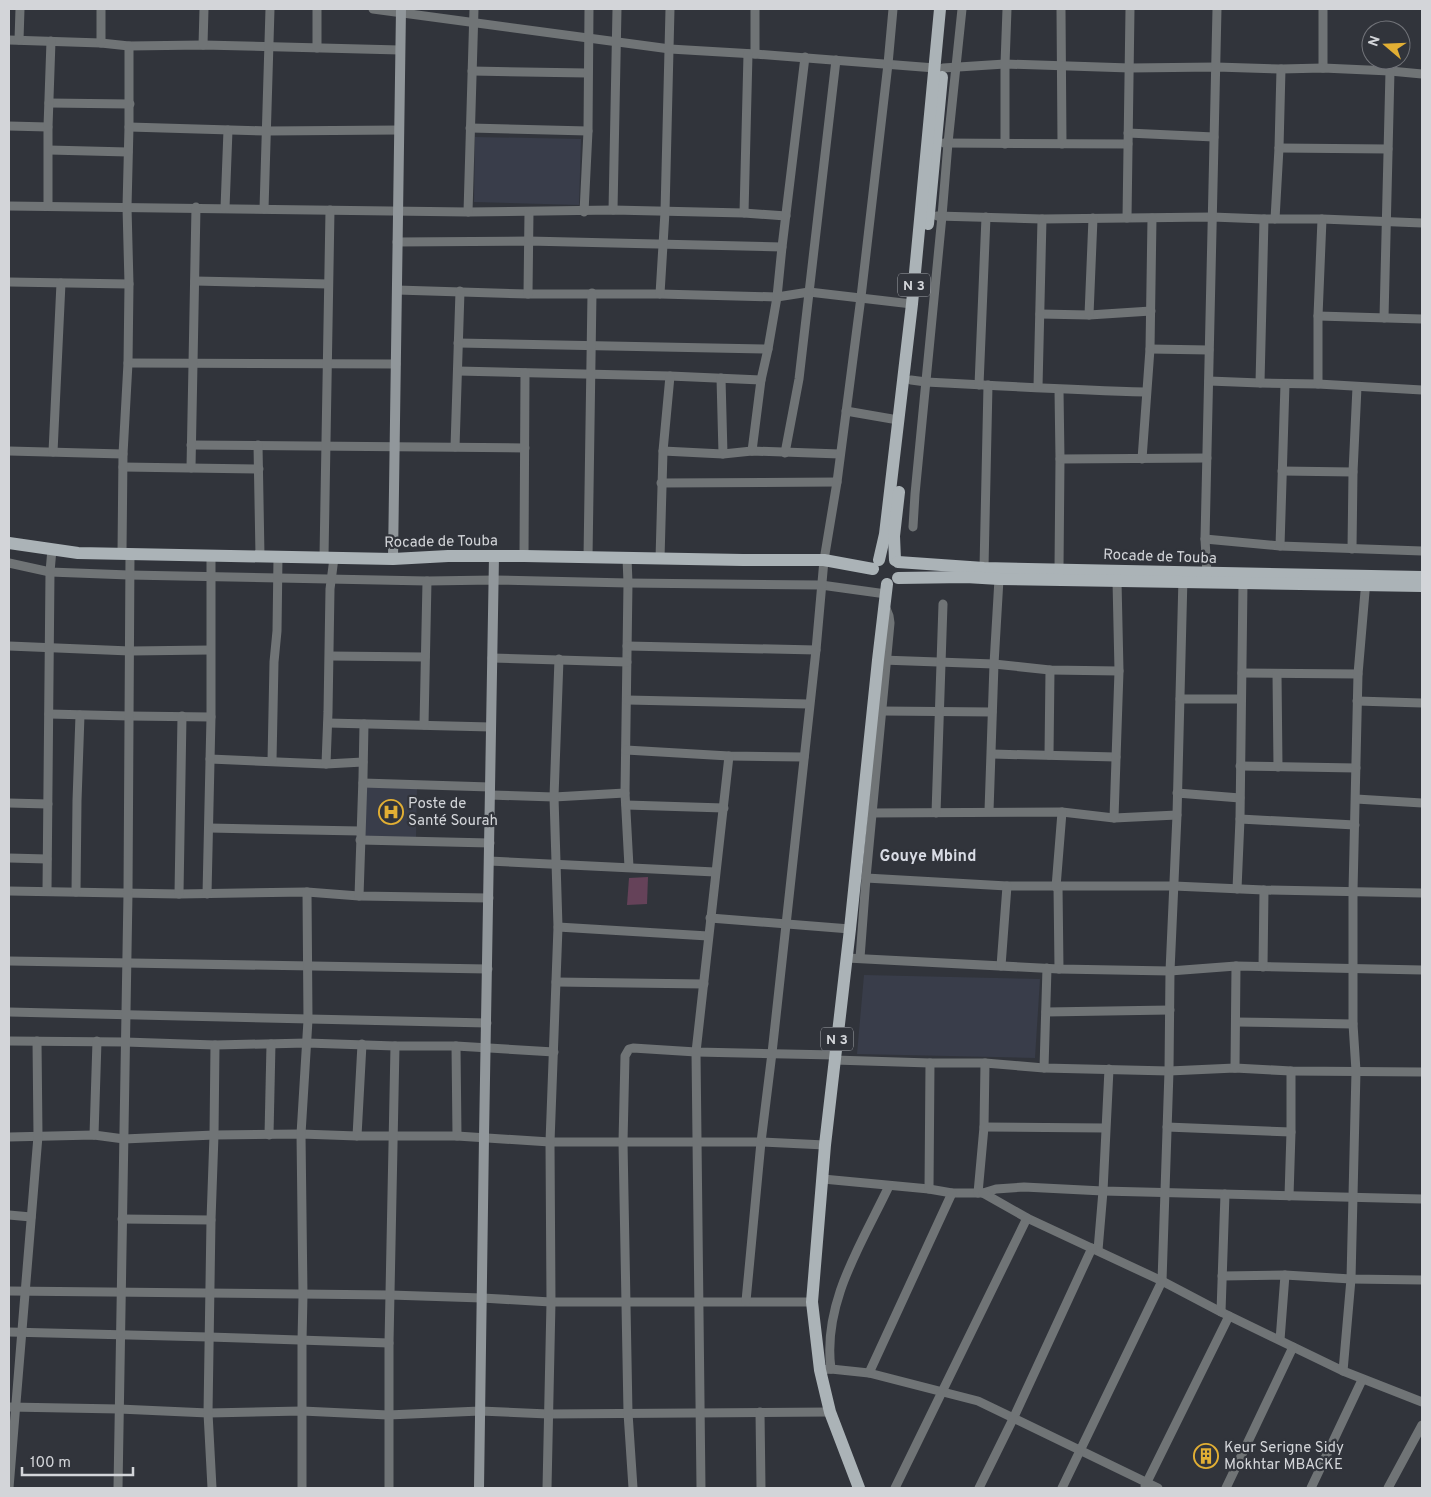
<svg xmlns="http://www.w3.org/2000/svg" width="1431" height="1497" viewBox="0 0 1431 1497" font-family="Overpass,sans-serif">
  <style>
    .built { fill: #393d4a }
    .green { fill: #654259 }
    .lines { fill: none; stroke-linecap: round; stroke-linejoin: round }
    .street { stroke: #707476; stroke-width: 9 }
    .secondary { stroke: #91979b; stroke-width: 10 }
    .primary { stroke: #abb3b7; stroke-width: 12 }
    .labels { text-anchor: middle; stroke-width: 4.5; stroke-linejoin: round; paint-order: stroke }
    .shield { fill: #31343b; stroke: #a2a5aa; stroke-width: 1 }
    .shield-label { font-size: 14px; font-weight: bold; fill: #d3d5d9 }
    .street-label { font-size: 15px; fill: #d3d5d9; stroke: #31343b }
    .poi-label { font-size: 15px; fill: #d3d5d9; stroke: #31343b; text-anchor: start }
    .neighbourhood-label { font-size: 16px; font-weight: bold; fill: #d8dbe4; stroke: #31343b }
  </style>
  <rect width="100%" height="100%" fill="#31343b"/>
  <g class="built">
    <polygon points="475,137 581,139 579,205 474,202"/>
    <polygon points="365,786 417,787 416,838 364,836"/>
    <polygon points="864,975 1040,979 1035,1058 857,1054"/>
  </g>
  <polygon class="green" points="648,877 647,904 627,905 629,878"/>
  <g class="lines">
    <g class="street">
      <polyline points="373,9 670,49 755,54 935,68"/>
      <polyline points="755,9 755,54"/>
      <polyline points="1061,9 1062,144"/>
      <polyline points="1323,9 1323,68"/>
      <polyline points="9,40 101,43 129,46 203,45 400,50"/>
      <polyline points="19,40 20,9"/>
      <polyline points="101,43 101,9"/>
      <polyline points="203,45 204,9"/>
      <polyline points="317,48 317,9"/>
      <polyline points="943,68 1005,64 1130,68 1216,67 1281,69 1323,68 1390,71 1422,74"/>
      <polyline points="472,71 587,73"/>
      <polyline points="49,103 130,104"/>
      <polyline points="9,126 48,127"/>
      <polyline points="129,127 267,131 399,130"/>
      <polyline points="470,128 588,131"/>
      <polyline points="1128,133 1214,137"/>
      <polyline points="944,143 1128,144"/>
      <polyline points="1005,144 1005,64 1007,9"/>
      <polyline points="1279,148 1388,149"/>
      <polyline points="49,150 128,152"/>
      <polyline points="9,206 468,212 613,210 744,213 786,216"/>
      <polyline points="48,206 48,127 51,41"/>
      <polyline points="225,208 228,130"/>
      <polyline points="264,209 270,9"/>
      <polyline points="613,210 617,9"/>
      <polyline points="468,212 474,9"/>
      <polyline points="584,212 588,131 589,9"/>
      <polyline points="744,213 748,54"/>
      <polyline points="937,216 1042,219 1212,217 1264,219 1322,219 1422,223"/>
      <polyline points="1127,218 1130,9"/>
      <polyline points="1275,219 1279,148 1281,69"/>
      <polyline points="397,242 528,241 782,247"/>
      <polyline points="195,281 328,284"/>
      <polyline points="9,282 129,284"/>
      <polyline points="397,290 528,294 660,294 777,297 809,292 912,304"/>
      <polyline points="528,294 529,212"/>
      <polyline points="660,294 665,212 670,9"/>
      <polyline points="1040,314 1089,315 1151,311"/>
      <polyline points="1089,315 1093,218"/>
      <polyline points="1318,316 1422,319"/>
      <polyline points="1384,318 1390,71"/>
      <polyline points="458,343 768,349"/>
      <polyline points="1150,349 1209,350"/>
      <polyline points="128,363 396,364"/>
      <polyline points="458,371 670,376 761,380"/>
      <polyline points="721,378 723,454"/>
      <path d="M911,380l15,2c73,4 146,8 220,10"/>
      <polyline points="1209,381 1260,383 1318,384 1422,390"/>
      <polyline points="1260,383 1264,219"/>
      <polyline points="1318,384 1318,316 1322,219"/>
      <polyline points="979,385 986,217"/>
      <polyline points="1038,387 1042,219"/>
      <polyline points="1059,390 1060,459 1059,569"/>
      <polyline points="846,411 898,420"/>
      <polyline points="191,445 525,448"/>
      <polyline points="258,445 260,556"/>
      <polyline points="455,447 460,291"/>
      <polyline points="9,451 123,454"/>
      <polyline points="663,451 723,454 752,451 840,454"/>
      <polyline points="752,451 761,380 768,349 777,297 782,247 805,57"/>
      <polyline points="53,452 61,283"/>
      <polyline points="785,453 799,379 836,60"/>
      <polyline points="1060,459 1207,458"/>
      <polyline points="1142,459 1150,349 1152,218"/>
      <polyline points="123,467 259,469"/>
      <polyline points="191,468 196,207"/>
      <polyline points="1282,471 1353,472"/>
      <polyline points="661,483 837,482"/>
      <polyline points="913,527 915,494 942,216 948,143 962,9"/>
      <polyline points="1205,539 1280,546 1422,551"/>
      <polyline points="1280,546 1285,384"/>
      <polyline points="1352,549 1353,472 1357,387"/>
      <polyline points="122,553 123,454 128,363 129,284 127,207 129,127 129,46"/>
      <polyline points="524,556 525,373"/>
      <polyline points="324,557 330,210"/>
      <polyline points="588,558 592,293"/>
      <polyline points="627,558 628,583 625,793 629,867"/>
      <polyline points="660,559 663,451 670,376"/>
      <polyline points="9,563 50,572 129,575 427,581 494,580 628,583 821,585 886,594"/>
      <polyline points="984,568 988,385"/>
      <polyline points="1207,574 1205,539 1217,9"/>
      <polyline points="9,646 130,651 210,650"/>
      <polyline points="627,646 816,650"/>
      <polyline points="330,656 425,657"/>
      <polyline points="492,658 627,662"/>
      <polyline points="882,660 994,664 1050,670 1119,671"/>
      <polyline points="1242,673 1358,674"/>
      <polyline points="1277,674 1278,767"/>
      <polyline points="1180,699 1241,699"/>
      <polyline points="627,700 809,704"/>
      <polyline points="1357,701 1422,703"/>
      <polyline points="882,711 992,712"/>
      <polyline points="49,714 129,716 211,717"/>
      <polyline points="328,723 491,727"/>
      <polyline points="424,725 427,581"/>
      <polyline points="626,750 729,756 804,757"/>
      <polyline points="992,754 1116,757"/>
      <polyline points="1049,755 1050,670"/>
      <polyline points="210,759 326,764 363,762"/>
      <polyline points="272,761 274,662 277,631 278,557"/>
      <polyline points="326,764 328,712 330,589 334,558"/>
      <polyline points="1240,766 1356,768"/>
      <polyline points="363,783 490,787"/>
      <polyline points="1177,793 1240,798"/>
      <polyline points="490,795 554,797 625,793"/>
      <polyline points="1356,799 1422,803"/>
      <polyline points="9,803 48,804"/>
      <polyline points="626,805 724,808"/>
      <polyline points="989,811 994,664 999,579"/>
      <polyline points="868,813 1062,812 1114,818 1177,815"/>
      <polyline points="936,813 943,604"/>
      <polyline points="1114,818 1119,671 1117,581"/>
      <polyline points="1240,819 1355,825"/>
      <polyline points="209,828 360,831"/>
      <polyline points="360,840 490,843"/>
      <polyline points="9,858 47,859"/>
      <polyline points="489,861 715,872"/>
      <polyline points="866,878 1007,886 1174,886 1264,890 1422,893"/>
      <polyline points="1058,886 1059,969"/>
      <polyline points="1056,887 1062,812"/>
      <polyline points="1237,889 1240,819 1243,584"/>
      <polyline points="9,891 179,894 307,892 359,896 489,898"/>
      <polyline points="47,891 50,572 52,549"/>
      <polyline points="76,892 77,801 80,715"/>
      <polyline points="179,894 182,716"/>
      <polyline points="207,894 211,717 211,555"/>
      <polyline points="359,896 363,777 364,724"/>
      <polyline points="710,918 850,929"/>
      <polyline points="558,927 708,936"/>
      <polyline points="847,958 1059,969 1170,971 1236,966 1422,970"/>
      <polyline points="860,958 866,878 890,623 889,616 885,606"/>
      <polyline points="9,961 488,969"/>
      <polyline points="1001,966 1007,886"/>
      <polyline points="1263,967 1264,890"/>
      <polyline points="556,982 704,984"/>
      <polyline points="9,1012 487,1023"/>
      <polyline points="1046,1012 1170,1010"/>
      <polyline points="1236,1022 1353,1024"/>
      <polyline points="9,1041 125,1042 215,1045 307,1043 395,1046 456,1046 554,1052"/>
      <polyline points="456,1046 457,1136"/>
      <polyline points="834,1060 930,1063 985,1063 1044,1068 1169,1071 1235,1068 1291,1071 1422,1072"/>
      <polyline points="1044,1068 1047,968"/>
      <polyline points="1235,1068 1236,966"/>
      <polyline points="984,1127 1105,1128"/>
      <polyline points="1167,1127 1291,1132"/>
      <polyline points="94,1135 97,1041"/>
      <polyline points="269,1135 271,1044"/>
      <polyline points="357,1136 362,1044"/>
      <polyline points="9,1137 94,1135 124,1139 214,1135 301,1134 357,1136 457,1136 550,1142 761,1142 825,1145"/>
      <polyline points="823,1179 929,1189 952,1193 983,1193 996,1189 1024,1187 1103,1191 1422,1199"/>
      <polyline points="929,1189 930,1063"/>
      <polyline points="978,1193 984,1127 985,1063"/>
      <polyline points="983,1193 1027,1218 1162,1281 1221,1312 1343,1371 1422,1402"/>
      <polyline points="1289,1196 1291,1132 1291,1071"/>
      <polyline points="9,1215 31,1217"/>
      <polyline points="122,1219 211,1220"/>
      <polyline points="1098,1250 1103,1191 1109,1069"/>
      <polyline points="1222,1276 1285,1275 1351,1279 1422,1280"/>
      <polyline points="9,1291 390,1295 482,1298 551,1302 812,1302"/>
      <polyline points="746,1301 761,1142 772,1053 816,650 824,560 837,482 861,297 888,64 893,9"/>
      <polyline points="1221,1312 1225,1194"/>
      <polyline points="9,1332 209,1337 389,1343"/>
      <polyline points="1280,1340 1285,1275"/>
      <path d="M831,1369c-9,-66 31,-126 58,-183"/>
      <polyline points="820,1370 831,1369 869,1373 978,1401 1158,1488"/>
      <polyline points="1343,1371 1351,1279 1356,1071 1353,1024 1353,891 1358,674 1366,580"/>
      <polyline points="869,1373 952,1193"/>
      <polyline points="9,1407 119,1409 208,1413 302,1411 388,1415 480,1411 548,1414 830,1412"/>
      <polyline points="760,1412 761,1488"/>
      <polyline points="1145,1486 1229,1316"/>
      <polyline points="9,1488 38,1136 37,1041"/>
      <polyline points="118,1488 128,893 130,554"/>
      <polyline points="212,1488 208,1413 211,1220 214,1135 215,1045"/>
      <polyline points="302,1488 302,1341 303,1295 301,1134 308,1020 307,892"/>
      <polyline points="389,1488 389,1343 395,1046"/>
      <polyline points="547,1488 551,1302 550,1142 558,927 554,797 559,659"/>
      <polyline points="633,1488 628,1413 623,1142 625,1056 629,1049 633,1048 696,1052 835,1055"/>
      <polyline points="701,1488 696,1052 729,756"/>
      <polyline points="895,1488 1027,1218"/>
      <polyline points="979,1488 1013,1419 1092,1248"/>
      <polyline points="1062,1488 1162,1281 1169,1071 1170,971 1177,815 1183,577"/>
      <polyline points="1226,1488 1293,1347"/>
      <polyline points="1311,1488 1362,1380"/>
      <polyline points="1388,1488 1422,1425"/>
    </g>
    <g class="secondary">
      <polyline points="393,559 401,9"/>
      <polyline points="479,1488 484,1137 494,556"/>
    </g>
    <g class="primary">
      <polyline points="928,224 942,77"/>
      <polyline points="9,543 78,553 393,559 448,556 524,556 743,560 824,560 873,569"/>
      <polyline points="879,560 885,534 912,304 940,9"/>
      <polyline points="895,560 894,536 899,492"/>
      <polyline points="898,562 984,568 1422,577"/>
      <polyline points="898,578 966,577 999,579 1422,586"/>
      <polyline points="859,1488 830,1412 820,1370 812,1302 825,1145 850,929 878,660 887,584"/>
    </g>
  </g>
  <defs>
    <symbol id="hospital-ring" viewBox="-11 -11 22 22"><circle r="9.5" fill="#31343b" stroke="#e2af34" stroke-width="1.5"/><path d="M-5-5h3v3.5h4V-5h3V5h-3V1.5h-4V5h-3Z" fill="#e2af34"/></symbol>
    <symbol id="building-ring" viewBox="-11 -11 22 22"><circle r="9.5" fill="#31343b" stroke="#e2af34" stroke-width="1.5"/><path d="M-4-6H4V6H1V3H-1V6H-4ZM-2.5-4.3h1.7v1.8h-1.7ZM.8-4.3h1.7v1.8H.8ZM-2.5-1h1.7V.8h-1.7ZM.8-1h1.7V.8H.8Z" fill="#e2af34"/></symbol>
  </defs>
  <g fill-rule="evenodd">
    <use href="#hospital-ring" x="377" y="798" width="28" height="28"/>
    <use href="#building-ring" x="1192" y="1442" width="28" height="28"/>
  </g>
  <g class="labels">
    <g class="shield">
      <rect x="898" y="273.5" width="32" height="23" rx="4"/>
      <rect x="821" y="1027.5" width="32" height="23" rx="4"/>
    </g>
    <g class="shield-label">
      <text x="914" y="290">N 3</text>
      <text x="837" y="1044">N 3</text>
    </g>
    <g class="street-label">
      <text transform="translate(441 541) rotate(-1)" y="5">Rocade de Touba</text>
      <text transform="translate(1160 556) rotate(2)" y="5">Rocade de Touba</text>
    </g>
    <g class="poi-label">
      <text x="408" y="808">Poste de<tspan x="408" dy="17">Santé Sourah</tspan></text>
      <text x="1224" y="1452">Keur Serigne Sidy<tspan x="1224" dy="17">Mokhtar MBACKE</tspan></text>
    </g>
    <g class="neighbourhood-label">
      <text x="928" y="861">Gouye Mbind</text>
    </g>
  </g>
  <rect width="1431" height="1497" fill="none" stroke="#d3d5d9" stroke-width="20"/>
  <g transform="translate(1386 45) rotate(289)"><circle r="24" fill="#31343b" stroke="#72747a"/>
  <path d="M0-4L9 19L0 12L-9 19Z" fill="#e2af34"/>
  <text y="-8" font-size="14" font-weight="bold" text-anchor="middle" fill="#d3d5d9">N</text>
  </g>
  <path d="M22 1467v8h111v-8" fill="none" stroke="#d3d5d9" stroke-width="2.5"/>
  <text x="30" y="1467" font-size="15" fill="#d3d5d9" stroke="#31343b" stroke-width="4" paint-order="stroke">100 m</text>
</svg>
